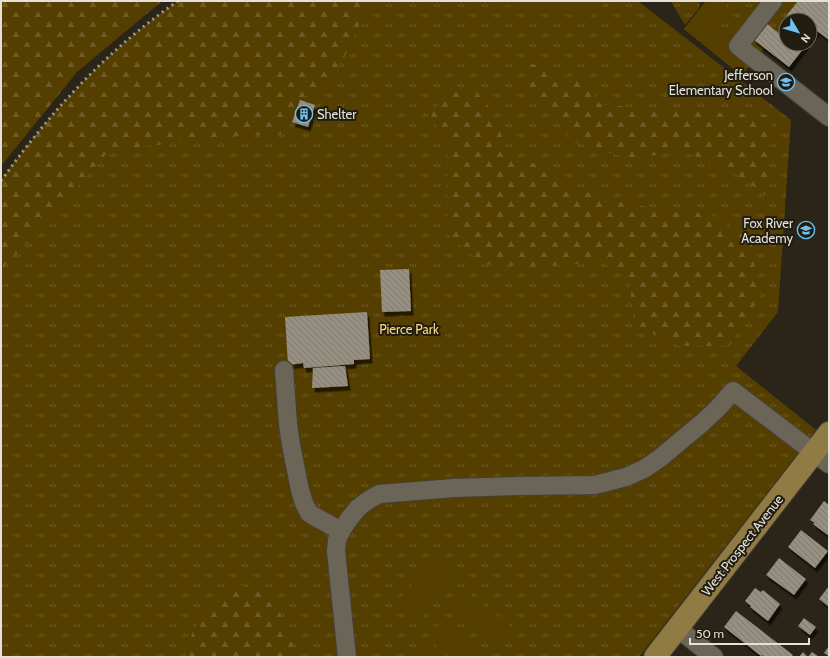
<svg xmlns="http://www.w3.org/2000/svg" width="830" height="658" viewBox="0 0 830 658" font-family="Cabin,sans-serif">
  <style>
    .grass { fill: url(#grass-tufts) }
    .forest { fill: url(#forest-firs) }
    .pitch { fill: #553f00 }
    .building { fill: url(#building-back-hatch); filter: url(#shadow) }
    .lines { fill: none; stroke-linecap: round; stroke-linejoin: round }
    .minor-casing { stroke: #454137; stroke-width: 20 }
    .major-casing { stroke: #454137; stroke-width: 24 }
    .minor { stroke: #6b6557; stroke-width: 18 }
    .major { stroke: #917b44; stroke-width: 22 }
    .rail { stroke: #9e9a90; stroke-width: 3; stroke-dasharray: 2 4; stroke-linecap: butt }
    .labels { text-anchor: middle; stroke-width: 4; stroke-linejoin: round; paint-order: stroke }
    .poi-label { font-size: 13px; fill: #e5e1d9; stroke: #211c10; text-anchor: end }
    .park-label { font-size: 13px; fill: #fcd781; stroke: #211c10 }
    .street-label { font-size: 13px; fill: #e5e1d9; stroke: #211c10 }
  </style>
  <defs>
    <pattern id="grass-tufts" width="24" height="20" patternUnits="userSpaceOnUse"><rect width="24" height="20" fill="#553f00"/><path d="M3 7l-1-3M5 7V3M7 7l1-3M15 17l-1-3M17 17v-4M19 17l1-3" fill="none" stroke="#6d5a25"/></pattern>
    <pattern id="forest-firs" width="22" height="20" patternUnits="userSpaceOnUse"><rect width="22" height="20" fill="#553f00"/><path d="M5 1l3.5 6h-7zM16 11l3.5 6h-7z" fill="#6d5a25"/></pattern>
    <pattern id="building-back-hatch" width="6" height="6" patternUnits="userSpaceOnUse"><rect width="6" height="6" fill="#979081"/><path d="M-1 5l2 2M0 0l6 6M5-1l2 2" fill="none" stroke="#7e796e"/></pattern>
    <filter id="shadow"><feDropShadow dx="2.5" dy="4.5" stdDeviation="0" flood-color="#0009"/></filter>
  </defs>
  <rect width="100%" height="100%" fill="#2b2519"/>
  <g class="grass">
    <polygon points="233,1 638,1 791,120 778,312 736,366 816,430 639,657 1,657 1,235"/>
    <polygon points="671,1 700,1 699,8 685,25"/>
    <polygon points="706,1 798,1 786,16 791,20 786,20 786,28 780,34 765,22 764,48 742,76 684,29"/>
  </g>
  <g class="forest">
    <polygon points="1,1 162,1 77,72 1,166"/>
    <path d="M178,1h192l-24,53 -20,31 -26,15 -17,34 -44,2 -107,12 -20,-1 -59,69 -49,51 -3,10c0,-22 0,-43 0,-64 0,-10 -1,-21 0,-31 1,-5 15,-22 19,-27 45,-59 97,-112 158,-154z"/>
    <polygon points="524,61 564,77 582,76 600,104 659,110 772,115 768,196 733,173 683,151 630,159 574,142 532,90"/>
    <polygon points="475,89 494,116 508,152 526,159 578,190 666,212 708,213 749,239 761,296 729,346 680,346 635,326 628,276 601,262 538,267 482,264 448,234 447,187 448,146 431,116 445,92"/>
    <polygon points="232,583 272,594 296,652 297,657 186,657 193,630"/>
  </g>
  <g class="pitch">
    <polygon points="479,1 606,1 606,2 589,17"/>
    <polygon points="706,1 730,1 714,21 748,47 732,67 684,29"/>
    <polygon points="432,559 454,576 419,621 397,603"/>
    <polygon points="465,591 510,626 493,647 449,612"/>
    <polygon points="444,619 488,654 486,657 450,657 428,639"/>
    <polygon points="421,647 434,657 414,657"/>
  </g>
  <g class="building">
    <polygon points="798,1 829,1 829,40 817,31 810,40 810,20 791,20 786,16"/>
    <polygon points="765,22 780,34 786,26 786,44 807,44 789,67 753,39"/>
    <polygon points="300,100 315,105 308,127 292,122"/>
    <polygon points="409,269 411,311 382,312 380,270"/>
    <polygon points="367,312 370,359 354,360 354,364 304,368 303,363 288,365 285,317"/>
    <polygon points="345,366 348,386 312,388 313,368"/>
    <polygon points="824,501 829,505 829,536 813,524 815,523 810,520"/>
    <polygon points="801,530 828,551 815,568 788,547"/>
    <polygon points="779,558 806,579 794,595 766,575"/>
    <polygon points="829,586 829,607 819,599"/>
    <polygon points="755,588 761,592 763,590 780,604 768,621 750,607 751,606 745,601"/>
    <polygon points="736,611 793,655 791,657 764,657 762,655 761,656 724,627"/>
    <polygon points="804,618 816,627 810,635 798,626"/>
    <polygon points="829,646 829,656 824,653"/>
    <polygon points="803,652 808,657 812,652 819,657 799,657"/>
  </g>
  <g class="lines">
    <defs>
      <g id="minor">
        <polyline points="773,1 738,46 829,117"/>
        <polyline points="284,370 288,424 291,445 300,490 304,503 309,513 312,515 341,531 349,519 358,508 367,501 379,494 454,488 517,486 595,485 626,477 644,469 660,458 702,423 718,408 733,391 829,464"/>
        <polyline points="341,531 337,540 336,551 347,657"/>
        <polyline points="677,628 714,657"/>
      </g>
      <polyline id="major" points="655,657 829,433"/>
    </defs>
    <use href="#minor" class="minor-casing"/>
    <use href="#major" class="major-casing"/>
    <use href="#minor" class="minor"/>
    <use href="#major" class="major"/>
    <path class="rail" d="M1,181c50,-70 106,-131 177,-180"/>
  </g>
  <defs>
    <symbol id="school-ring" viewBox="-11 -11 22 22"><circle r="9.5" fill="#211c10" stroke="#6fc2f4" stroke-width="1.5"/><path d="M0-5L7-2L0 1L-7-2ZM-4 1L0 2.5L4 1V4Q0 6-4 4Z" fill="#6fc2f4"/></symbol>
    <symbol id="building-ring" viewBox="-11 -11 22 22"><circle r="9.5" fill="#211c10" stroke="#6fc2f4" stroke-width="1.5"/><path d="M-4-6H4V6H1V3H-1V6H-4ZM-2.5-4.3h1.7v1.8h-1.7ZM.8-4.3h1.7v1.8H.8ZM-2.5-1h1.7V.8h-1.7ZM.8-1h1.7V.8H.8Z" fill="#6fc2f4"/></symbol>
  </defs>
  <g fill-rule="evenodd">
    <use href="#school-ring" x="776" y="72" width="20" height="20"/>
    <use href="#building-ring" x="294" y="104" width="20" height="20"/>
    <use href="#school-ring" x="796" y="220" width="20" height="20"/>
  </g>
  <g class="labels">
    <g class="poi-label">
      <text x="773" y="80">Jefferson<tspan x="773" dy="15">Elementary School</tspan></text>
      <text x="317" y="119" text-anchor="start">Shelter</text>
      <text x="793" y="228">Fox River<tspan x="793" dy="15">Academy</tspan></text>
    </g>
    <g class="park-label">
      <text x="409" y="334">Pierce Park</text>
    </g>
    <g class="street-label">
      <text transform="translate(742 545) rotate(-52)" y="5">West Prospect Avenue</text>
    </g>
  </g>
  <rect width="830" height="658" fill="none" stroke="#e5e1d9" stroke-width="4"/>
  <g transform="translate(798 32) rotate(128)"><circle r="19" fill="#211c10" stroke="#6f6b60"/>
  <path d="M0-3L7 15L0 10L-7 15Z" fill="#6fc2f4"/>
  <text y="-6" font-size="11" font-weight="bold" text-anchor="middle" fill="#e5e1d9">N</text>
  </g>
  <path d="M690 638v6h119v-6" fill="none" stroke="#e5e1d9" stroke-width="2"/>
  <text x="696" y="638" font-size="12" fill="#e5e1d9" stroke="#211c10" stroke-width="3" paint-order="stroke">50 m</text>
</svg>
